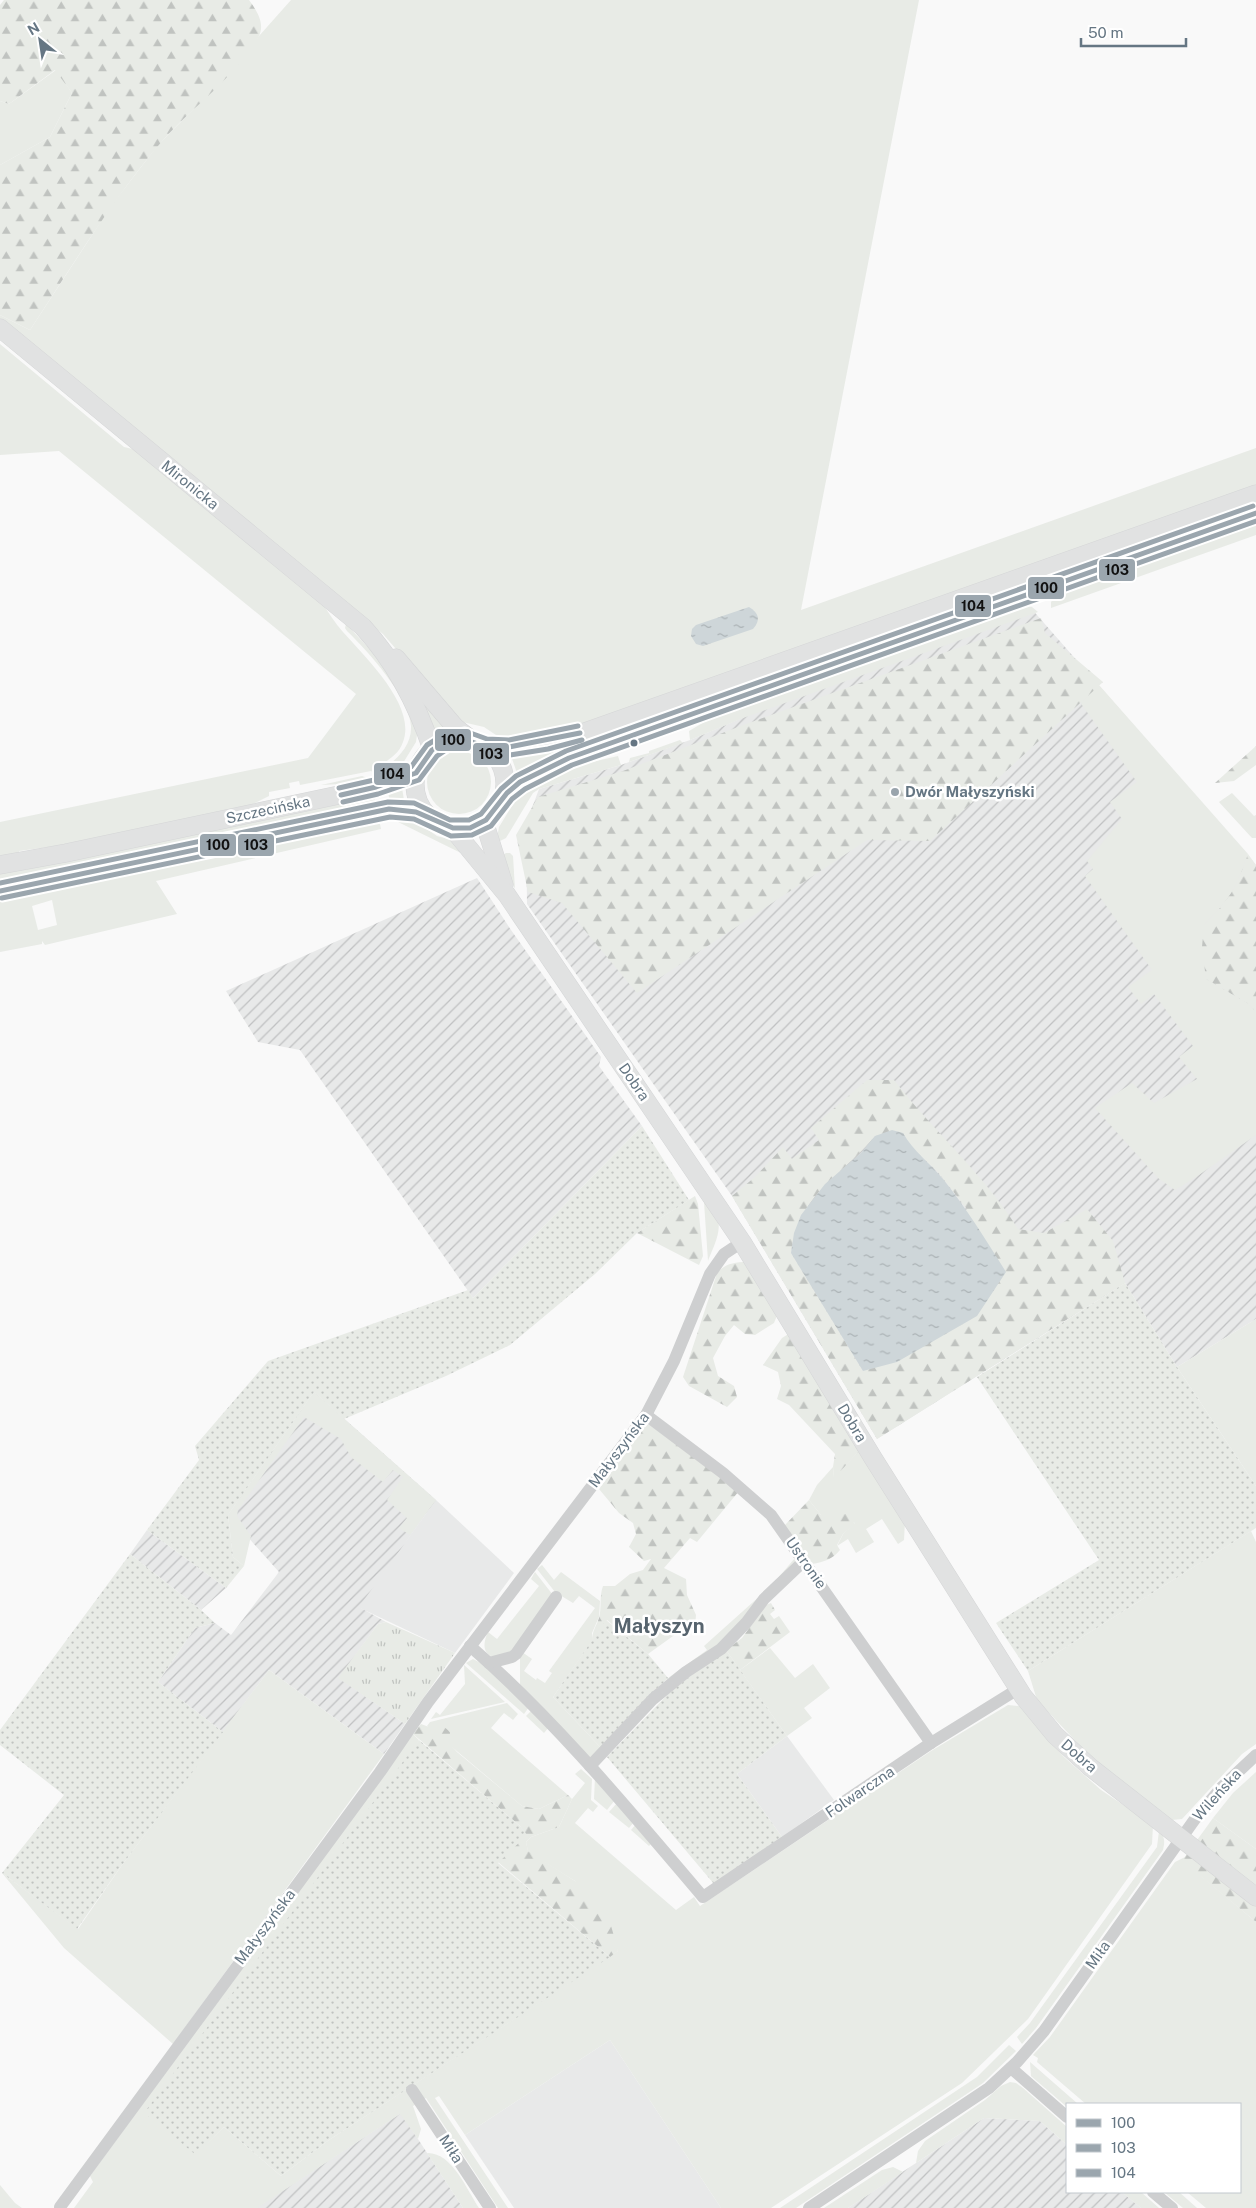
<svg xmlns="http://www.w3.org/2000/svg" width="1256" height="2208" viewBox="0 0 1256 2208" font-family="'Public Sans',sans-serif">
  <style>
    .built { fill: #e8e9e9 }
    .industrial { fill: url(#industrial-furrows) }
    .grass { fill: #e8ebe6; fill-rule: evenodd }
    .forest { fill: url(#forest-firs); fill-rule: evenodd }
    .park { fill: url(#park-tufts) }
    .garden { fill: url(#garden-dots) }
    .water { fill: url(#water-ripples) }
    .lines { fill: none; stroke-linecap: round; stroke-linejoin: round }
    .secondary-casing { stroke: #d5d6d7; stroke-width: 19 }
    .street { stroke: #cecfd0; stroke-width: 12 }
    .secondary { stroke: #e1e2e2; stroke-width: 18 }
    .bus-1-casing { stroke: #fff; stroke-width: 9 }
    .bus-2-casing { stroke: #fff; stroke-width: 9 }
    .bus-3-casing { stroke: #fff; stroke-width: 9 }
    .bus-1 { stroke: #9ba6ae; stroke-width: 5 }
    .bus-2 { stroke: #9ba6ae; stroke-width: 5 }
    .bus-3 { stroke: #9ba6ae; stroke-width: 5 }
    .bus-dot { fill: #657683; stroke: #fff; stroke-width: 2 }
    .poi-dot { fill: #99a4ac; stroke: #fff; stroke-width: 2 }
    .labels { text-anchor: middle; stroke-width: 5; stroke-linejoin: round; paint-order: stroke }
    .street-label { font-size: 15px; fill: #657683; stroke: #fff }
    .poi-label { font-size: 15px; font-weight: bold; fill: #657683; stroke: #fff; text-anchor: start }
    .district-label { font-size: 20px; font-weight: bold; fill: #57646e; stroke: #fff }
    .line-badge { stroke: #fff; stroke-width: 2 }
    .pale-badge-label { font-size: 14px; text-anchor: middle; font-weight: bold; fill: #111 }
  </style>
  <defs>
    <pattern id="industrial-furrows" width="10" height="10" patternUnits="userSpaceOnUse" patternTransform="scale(1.25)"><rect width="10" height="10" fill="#e8e9e9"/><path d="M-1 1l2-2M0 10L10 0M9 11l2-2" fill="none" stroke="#c0c1c2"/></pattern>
    <pattern id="forest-firs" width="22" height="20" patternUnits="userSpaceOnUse" patternTransform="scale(1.25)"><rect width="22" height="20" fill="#e8ebe6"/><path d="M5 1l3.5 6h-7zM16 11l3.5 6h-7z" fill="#c0c3c0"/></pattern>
    <pattern id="park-tufts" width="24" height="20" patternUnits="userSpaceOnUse" patternTransform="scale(1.25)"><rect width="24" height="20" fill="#e8ebe6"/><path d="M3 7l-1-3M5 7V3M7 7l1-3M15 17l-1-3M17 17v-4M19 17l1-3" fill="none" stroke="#c0c3c0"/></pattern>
    <pattern id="garden-dots" width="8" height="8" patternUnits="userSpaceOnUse" patternTransform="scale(1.25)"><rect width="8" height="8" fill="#e8ebe6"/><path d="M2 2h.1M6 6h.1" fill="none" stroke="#c0c3c0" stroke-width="1.8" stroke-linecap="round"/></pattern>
    <pattern id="water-ripples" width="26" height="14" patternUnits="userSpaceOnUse" patternTransform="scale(1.25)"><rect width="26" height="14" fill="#ced6d9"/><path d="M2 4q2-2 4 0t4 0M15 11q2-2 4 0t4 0" fill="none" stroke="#abb2b5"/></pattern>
  </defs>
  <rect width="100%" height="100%" fill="#f9f9f9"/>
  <g class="built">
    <polygon points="436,1500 514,1573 455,1653 358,1607"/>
    <polygon points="787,1736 834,1800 782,1837 737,1774"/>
    <polygon points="610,2040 721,2208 514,2208 465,2135"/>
  </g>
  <g class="industrial">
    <polygon points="1023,599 1256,865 1256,1319 1177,1367 1125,1283 877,1439 732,1196 527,904 526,824 539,789 621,765 690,740"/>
    <polygon points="477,878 511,930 601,1057 599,1066 642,1126 473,1298 300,1050 258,1042 226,991"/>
    <polygon points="314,1392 436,1500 359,1607 386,1622 378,1624 339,1678 405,1724 384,1754 269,1670 223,1732 158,1682 195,1628 215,1623 231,1635 279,1572 228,1515"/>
    <polygon points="147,1530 226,1588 201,1610 130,1554"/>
    <polygon points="401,2113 463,2208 256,2208"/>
    <polygon points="984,2118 1040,2121 1067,2145 1067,2192 1122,2192 1141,2208 848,2208"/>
  </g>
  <g class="grass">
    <polygon points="291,0 919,0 801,610 1256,448 1256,486 580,726 538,735 511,738 499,737 484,727 458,721 383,634 0,321 0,315 30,330 111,206 158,145 235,67 259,36"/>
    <polygon points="56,70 72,93 50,137 0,165 0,101 9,104"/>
    <path d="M0,344l124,103 13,3 184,151c7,11 14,22 22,31 22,25 74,74 60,110 -4,12 -14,17 -23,24v12h-2l-1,-3 -6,-4 -71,14 -1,-4 -10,2 1,5 -21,4v4l-22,11 -168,36 -60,8 4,19 351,-74 7,33 -225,52 21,33 -132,31 -3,-4v3l-42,8v-130l308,-64 48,-64 -297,-243 -59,4zM52,900l5,25 -19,5 -6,-24z"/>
    <polygon points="1256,501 1256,505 517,773 511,756 513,754 551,749 576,743"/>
    <polygon points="1256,522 1256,535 1051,608 1051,602 1059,592"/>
    <polygon points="1022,605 1032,607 1038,612 743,718 690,740 689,731 718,714"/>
    <path d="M346,624l35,37 37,67 -2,14 -13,21 -19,13 1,-9c14,-9 27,-23 26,-41 -2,-29 -43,-75 -64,-95l-2,-3z"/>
    <polygon points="411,680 447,726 431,731"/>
    <path d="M1099,685l149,169c-12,35 -18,45 -44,71l2,54 43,25 7,8v123l-57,40 -24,15 -17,-12 -63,-70 37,-25 22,20 43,-24 -18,-22 14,-11 -39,-52 -13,10 -13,-17 24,-17 -67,-94 8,-7 -6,-8 35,-42 -12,-17 27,-20 -55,-77 -1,-3z"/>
    <polygon points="680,740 683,743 629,762 630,758 649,753 649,751"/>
    <circle cx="459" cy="782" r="32"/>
    <polygon points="618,756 621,765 539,789 533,793 506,838 496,843 499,827 516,799 530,785 566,768"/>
    <polygon points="362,776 370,779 361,783 321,785"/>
    <polygon points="399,787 402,788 404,800 390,803 388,791"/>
    <polygon points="1232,793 1254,816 1256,815 1256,838 1252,838 1219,802"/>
    <polygon points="393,817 415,821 437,836 452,840 465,855 394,820"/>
    <polygon points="506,853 510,853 513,856 515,889 500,857"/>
    <path d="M704,1202c4,5 10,10 13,16 6,12 -5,32 -9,43z"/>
    <polygon points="1256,1319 1256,1486 1177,1367"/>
    <polygon points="314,1392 436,1500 410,1535 399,1528 407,1518 387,1500 403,1477 393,1470 383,1482 351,1457 341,1439 304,1417 238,1510 237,1516 251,1536 244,1566 233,1557 228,1515"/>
    <polygon points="861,1449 905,1521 904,1540 898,1544 882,1519 866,1529 874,1542 856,1553 848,1539 837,1546 843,1534 855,1523 821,1515 809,1500 817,1485 833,1467 834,1477"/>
    <polygon points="1251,1531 1256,1542 1256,1744 1242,1754 1182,1819 1172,1820 1156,1812 1085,1751 1037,1700 1028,1671"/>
    <polygon points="795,1558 798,1562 717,1647 634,1713 668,1678 707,1650 704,1646 772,1585"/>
    <polygon points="542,1565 554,1580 561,1572 600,1601 599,1617 592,1633 592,1641 553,1697 601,1748 589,1760 520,1687 520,1653 522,1652 532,1659 524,1671 536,1680 537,1678 545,1683 552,1673 549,1671 595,1608 579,1596 573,1603 555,1592 537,1569"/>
    <path d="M535,1572l18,23 -40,57c-5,2 -15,6 -20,5 -12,-4 -9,-17 -5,-25l9,7 42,-53 -8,-7z"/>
    <polygon points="770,1648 795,1678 813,1664 830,1688 804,1708 812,1718 787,1736 740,1670"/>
    <polygon points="473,1659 494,1670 529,1707 524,1714 466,1663"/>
    <polygon points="464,1665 505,1702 431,1719 436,1712 440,1715 465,1684"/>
    <polygon points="269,1670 384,1754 173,2044 64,1948 2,1873 78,1929 122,1865"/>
    <polygon points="507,1703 518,1714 513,1720 504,1713 491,1728 568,1795 539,1809 522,1806 427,1726 430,1722"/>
    <polygon points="1008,1705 1019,1706 1064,1757 1101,1790 1153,1825 1152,1844 1028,2019 962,2083 771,2208 721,2208 610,2040 465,2135 439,2096 435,2098 508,2208 498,2208 426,2098 413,2106 421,2129 418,2139 400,2114 257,2208 74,2208 93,2182 90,2176 413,1734 419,1740 196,2154 224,2127 281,2176 329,2140 618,1951 575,1881 528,1852 526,1842 531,1837 559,1827 572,1799 585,1783 575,1774 581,1769 592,1779 591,1800 598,1806 593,1812 588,1808 575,1823 676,1910 694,1897 700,1906 931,1751"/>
    <polygon points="532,1710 549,1727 544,1733 526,1716"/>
    <polygon points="1256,1772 1256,1849 1213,1818 1233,1793"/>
    <polygon points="595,1777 615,1800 607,1810 594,1799"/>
    <polygon points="617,1803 634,1822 629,1828 609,1812"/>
    <polygon points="636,1824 652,1843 649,1846 631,1830"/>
    <path d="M1159,1831c6,6 6,10 4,19l-127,178 -14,16 -5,-7 13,-14 127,-176z"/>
    <polygon points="1185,1857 1183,1861 1256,1922 1256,2208 1206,2208 1187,2192 1240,2192 1240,2104 1086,2104 1037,2062 1038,2058 1033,2055 1050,2037 1175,1862"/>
    <polygon points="1009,2045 1016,2051 983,2083 796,2208 780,2208 977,2077"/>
    <polygon points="1030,2062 1078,2104 1067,2104 1067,2107 1031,2076"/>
    <polygon points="1010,2082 1016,2083 1023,2088 1067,2127 1067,2145 1040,2121 984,2118 916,2163 918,2151 925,2141 985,2100 1001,2086"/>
    <path d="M427,2153c25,-1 40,37 52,55h-16z"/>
    <polygon points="893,2167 903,2172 848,2208 824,2208 882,2170"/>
    <polygon points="0,2185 15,2203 22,2208 0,2208"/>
    <polygon points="1122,2192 1141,2192 1159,2208 1141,2208"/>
    <polygon points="1164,2192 1179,2192 1197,2208 1183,2208"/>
  </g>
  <g class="forest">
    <path d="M4,0h245c8,11 17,24 9,38 -25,42 -69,71 -100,108 -48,57 -87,122 -128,184l-30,-15v-150l50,-28 22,-44 -17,-23 -46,34 -9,-3v-96z"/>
    <polygon points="1041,618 1045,633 1103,682 930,841 867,840 637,993 562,903 528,892 516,835 538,797 623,771 746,724"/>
    <polygon points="1256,746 1256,765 1234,781 1215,783"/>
    <path d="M1248,854l8,11v147l-7,-8 -43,-25 -4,-32 2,-22c26,-26 32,-36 44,-71z"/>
    <path d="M867,1080h27c39,51 90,94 124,149l26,4 43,-24 26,32 12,42 -248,156 -145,-243 23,-19 28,-30 9,12 27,-19 -8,-12zM903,1133l7,13 27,25 30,38 -104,162 -72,-118c8,-60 49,-75 84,-117z"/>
    <polygon points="695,1196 698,1204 703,1256 699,1265 637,1233"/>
    <path d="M743,1262l6,3 29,48 -4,10 -19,12 -10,-1 -11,-9 -9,11 -12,22 5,18 16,10 3,11 -10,10 -38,-21 -6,-9 34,-104c8,-9 15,-10 26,-11z"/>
    <polygon points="790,1333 861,1449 834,1478 833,1467 835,1454 789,1405 777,1399 781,1386 778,1372 763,1365 782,1338"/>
    <path d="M649,1424l90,67 -42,51 -7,-4 -26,30 22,11 1,16 9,20 -1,11h-8l-39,28 -41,-34 -15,21c0,-10 4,-14 7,-23 3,-10 0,-21 4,-32h12l15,-12 13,-4 8,-11 -7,2 -15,-14 7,-13 -3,-11 -14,-10 -20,-24 46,-63z"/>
    <path d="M809,1500l12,15 12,-6 13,5 9,10 -12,10 -6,11 3,5c-7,9 -16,12 -28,14l-28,-38z"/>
    <polygon points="771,1603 775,1610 770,1614 774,1619 779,1616 790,1632 740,1670 726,1650 742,1638 766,1605"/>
    <path d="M421,1724l8,3c9,-4 14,-2 21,5v12l7,8 65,54 17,3 29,-14 4,4 -13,28 -28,10 -5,5 2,9 47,30 32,30 11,40 -8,6 -112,-95 28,-27 -6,-9 -107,-92z"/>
    <polygon points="1213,1818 1256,1849 1256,1922 1182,1861"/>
  </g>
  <polygon class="park" points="386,1622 455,1653 405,1724 338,1678 378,1624"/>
  <g class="garden">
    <polygon points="642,1126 689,1200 637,1233 595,1274 510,1345 446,1376 344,1419 314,1392 228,1515 233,1557 244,1566 226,1588 147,1530 199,1460 195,1446 268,1361 468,1290 473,1298"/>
    <polygon points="1125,1283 1177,1367 1256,1486 1256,1528 1028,1671 996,1623 1099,1560 977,1377"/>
    <polygon points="130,1554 201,1610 215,1623 195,1628 158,1682 223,1732 122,1865 77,1929 2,1873 64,1795 0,1745 0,1730"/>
    <polygon points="606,1620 648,1654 668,1678 601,1748 553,1697"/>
    <polygon points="726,1650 787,1736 737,1774 782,1837 714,1884 607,1757 674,1688"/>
    <polygon points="419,1740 520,1826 527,1835 498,1863 610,1957 329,2140 281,2176 224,2127 196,2155 144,2113"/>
  </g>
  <g class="water">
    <path d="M749,607c10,6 12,13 4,22l-50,17 -7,-2 -5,-8 1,-7 4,-4z"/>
    <path d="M892,1130l11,3c10,18 27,30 40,46 24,30 43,61 63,93l-29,44 -80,46 -34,9 -72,-118 3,-20 7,-18 24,-31 36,-31 14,-17z"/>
  </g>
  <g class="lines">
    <defs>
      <g id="secondary">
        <path d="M0,328l363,299c32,35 54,77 69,122"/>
        <polyline points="396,658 455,727 473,741"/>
        <circle cx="460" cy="784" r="45"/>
        <polyline points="486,748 529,744 582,733 1256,494"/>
        <path d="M503,797c18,-18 42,-29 66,-39l687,-245"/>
        <polyline points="484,821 504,885"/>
        <polyline points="452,828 507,895 742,1242 873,1458 1023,1696 1055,1735 1090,1767 1256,1897"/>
        <polyline points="0,865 66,853 367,789 416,773"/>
        <polyline points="0,891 389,809 408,810 432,819"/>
      </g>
    </defs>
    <use href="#secondary" class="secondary-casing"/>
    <g class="street">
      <polyline points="646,1415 723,1473 771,1515 931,1743"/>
      <path d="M470,1646c86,75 159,164 233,251l228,-154 87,-54"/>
      <polyline points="489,1663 512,1657 516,1654 556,1597"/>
      <polyline points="590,1766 653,1699 686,1672 721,1649 746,1623 764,1599 804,1561"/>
      <polyline points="1011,2068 1067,2117"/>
      <polyline points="412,2090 490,2208"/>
      <polyline points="1153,2192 1172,2208"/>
      <polyline points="60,2207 380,1772 428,1702 646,1415 674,1361 710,1274 724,1254 742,1242"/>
      <polyline points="809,2208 989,2088 1017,2062 1044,2031 1195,1819 1223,1786 1256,1755"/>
    </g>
    <use href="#secondary" class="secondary"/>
    <defs>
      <g id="bus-1">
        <polyline points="341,795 376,787 416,773 432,750 446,741 464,739 486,747 509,747 580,733"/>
        <polyline points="0,891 389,809 416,812 453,828 470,828 486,820 507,793 520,782 569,758 1256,513"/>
      </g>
      <g id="bus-2">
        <polyline points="343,802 378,794 419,780 437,756 449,748 463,746 485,754 510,755 548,749 582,740"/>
        <polyline points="2,898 390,817 414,819 451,836 472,835 491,826 512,799 525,789 572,765 1256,521"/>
      </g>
      <g id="bus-3">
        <polyline points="339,788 374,780 411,767 427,745 445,734 465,731 487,739 509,740 578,726"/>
        <polyline points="0,883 388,802 414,803 450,820 469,820 481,814 501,789 516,776 566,751 1253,506"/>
      </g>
    </defs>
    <use href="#bus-1" class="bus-1-casing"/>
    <use href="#bus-2" class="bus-2-casing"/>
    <use href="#bus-3" class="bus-3-casing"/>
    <use href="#bus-1" class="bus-1"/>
    <use href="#bus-2" class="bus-2"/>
    <use href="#bus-3" class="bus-3"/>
  </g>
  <circle class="bus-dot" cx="634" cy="743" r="4.5"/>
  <circle class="poi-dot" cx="895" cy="792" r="5"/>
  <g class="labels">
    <g class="street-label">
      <text transform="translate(190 485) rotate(39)" y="5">Mironicka</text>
      <text transform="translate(268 810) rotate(-12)" y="5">Szczecińska</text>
      <text transform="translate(634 1082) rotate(55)" y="5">Dobra</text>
      <text transform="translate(852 1423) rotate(59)" y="5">Dobra</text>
      <text transform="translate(619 1450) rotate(-53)" y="5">Małyszyńska</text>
      <text transform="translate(806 1563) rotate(55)" y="5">Ustronie</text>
      <text transform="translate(1079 1756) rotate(41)" y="5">Dobra</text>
      <text transform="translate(860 1792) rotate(-34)" y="5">Folwarczna</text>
      <text transform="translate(1217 1795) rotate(-48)" y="5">Wileńska</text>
      <text transform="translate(265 1927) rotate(-53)" y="5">Małyszyńska</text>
      <text transform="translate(1098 1955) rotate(-55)" y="5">Miła</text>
      <text transform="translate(451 2149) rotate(57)" y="5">Miła</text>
    </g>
    <g class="poi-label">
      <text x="905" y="797">Dwór Małyszyński</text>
    </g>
    <g class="district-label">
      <text x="659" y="1633">Małyszyn</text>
    </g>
  </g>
  <g class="line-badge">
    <rect x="1098" y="558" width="38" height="24" rx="5" fill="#9ba6ae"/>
    <rect x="1027" y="576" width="38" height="24" rx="5" fill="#9ba6ae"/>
    <rect x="954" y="594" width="38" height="24" rx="5" fill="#9ba6ae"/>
    <rect x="434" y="728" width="38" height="24" rx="5" fill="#9ba6ae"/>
    <rect x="472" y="742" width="38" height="24" rx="5" fill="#9ba6ae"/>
    <rect x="373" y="762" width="38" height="24" rx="5" fill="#9ba6ae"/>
    <rect x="237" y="833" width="38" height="24" rx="5" fill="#9ba6ae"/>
    <rect x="199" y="833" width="38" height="24" rx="5" fill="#9ba6ae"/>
  </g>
  <g class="pale-badge-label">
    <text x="1117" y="575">103</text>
    <text x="1046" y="593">100</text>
    <text x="973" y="611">104</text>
    <text x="453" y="745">100</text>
    <text x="491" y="759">103</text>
    <text x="392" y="779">104</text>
    <text x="256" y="850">103</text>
    <text x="218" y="850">100</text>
  </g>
  <rect x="1066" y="2103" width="175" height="90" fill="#ffffff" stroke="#c1c8cd"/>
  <rect x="1076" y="2119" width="25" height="8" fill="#9ba6ae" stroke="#c1c8cd"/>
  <text x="1111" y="2128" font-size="15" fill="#657683">100</text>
  <rect x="1076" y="2144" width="25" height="8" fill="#9ba6ae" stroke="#c1c8cd"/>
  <text x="1111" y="2153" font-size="15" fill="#657683">103</text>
  <rect x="1076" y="2169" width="25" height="8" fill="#9ba6ae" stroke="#c1c8cd"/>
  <text x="1111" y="2178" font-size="15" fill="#657683">104</text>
  <g transform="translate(40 40) rotate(330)" stroke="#ffffff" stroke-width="4" paint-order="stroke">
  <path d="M0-4L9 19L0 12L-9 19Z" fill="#657683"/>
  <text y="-8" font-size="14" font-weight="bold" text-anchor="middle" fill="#657683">N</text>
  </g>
  <path d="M1081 38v8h105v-8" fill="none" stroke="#657683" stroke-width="2.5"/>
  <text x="1088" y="38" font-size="15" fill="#657683" stroke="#ffffff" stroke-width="4" paint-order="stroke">50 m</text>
</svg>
